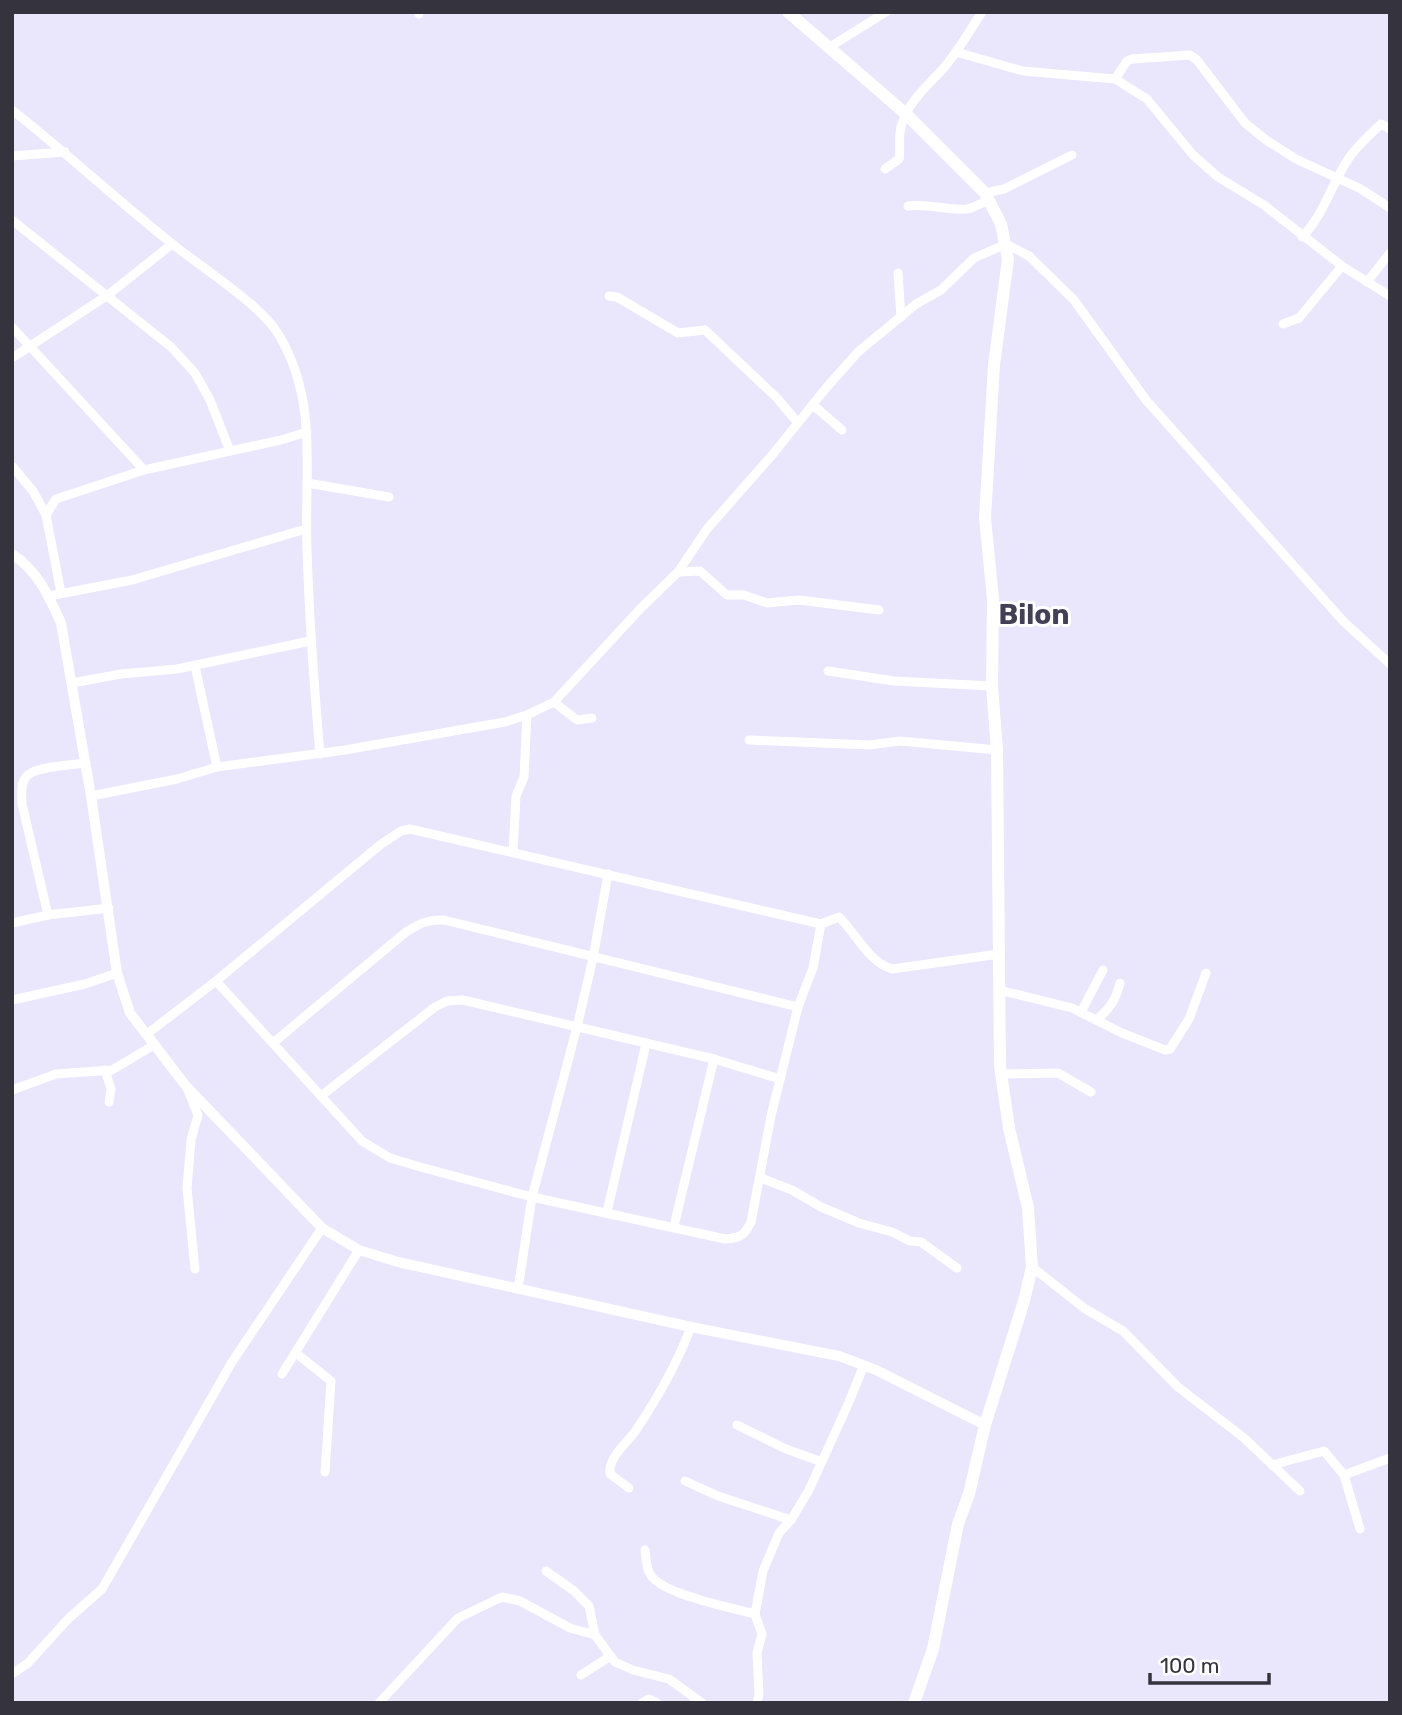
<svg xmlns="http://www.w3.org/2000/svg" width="1402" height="1715" viewBox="0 0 1402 1715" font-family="Rubik,sans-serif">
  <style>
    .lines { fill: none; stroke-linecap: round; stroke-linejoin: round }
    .minor { stroke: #fff; stroke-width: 9 }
    .tertiary { stroke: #fff; stroke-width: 10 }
    .secondary { stroke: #fff; stroke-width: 12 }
    .labels { text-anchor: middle; stroke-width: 6; stroke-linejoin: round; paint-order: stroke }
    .quarter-label { font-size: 28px; font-weight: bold; fill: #434056; stroke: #fff }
  </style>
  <rect width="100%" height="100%" fill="#eae6fc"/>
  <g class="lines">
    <g class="minor">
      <polyline points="418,12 419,14"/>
      <polyline points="828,48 886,12"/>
      <polyline points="956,52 1023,71 1115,79 1147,99 1193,155 1218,177 1264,205 1342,266 1390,296"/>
      <polyline points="1115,79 1127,61 1132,59 1190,55 1197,60 1245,123 1266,140 1296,159 1361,189 1390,208"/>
      <path d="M12,110c56,44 107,92 163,136 29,23 86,59 104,89 40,68 25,138 28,213 2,69 7,137 13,206"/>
      <polyline points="12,156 65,152"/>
      <path d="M885,169l14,-10c2,-10 -1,-21 2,-32 6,-24 25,-40 41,-57 15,-17 27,-38 40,-58"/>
      <polyline points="985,193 1004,189 1072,155"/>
      <path d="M908,206c20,-3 39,5 59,3 8,-1 13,-7 21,-7"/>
      <polyline points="12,220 171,347 195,373 210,400 230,451"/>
      <path d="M1302,237c21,-21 29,-51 45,-76 8,-14 23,-26 34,-37l9,5"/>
      <polyline points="898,273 901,317"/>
      <polyline points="1367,282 1390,253"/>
      <polyline points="609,296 617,297 678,333 705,330 777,398 798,423"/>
      <polyline points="1283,324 1299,318 1342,266"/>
      <polyline points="12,327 144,470"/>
      <polyline points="12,358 108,295 172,244"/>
      <polyline points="813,405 842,430"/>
      <polyline points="12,466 33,491 46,515 61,593"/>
      <polyline points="307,483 389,497"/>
      <polyline points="46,515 56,499 144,470 281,440 307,432"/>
      <polyline points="678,572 700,571 727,595 744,595 767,603 799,600 879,610"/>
      <polyline points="49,596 132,580 306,529"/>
      <polyline points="195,666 217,767"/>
      <polyline points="828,671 894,681 992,686"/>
      <polyline points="72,683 121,674 177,669 310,641"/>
      <polyline points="554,702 577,720 592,718"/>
      <polyline points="749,740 869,745 900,741 997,750"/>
      <polyline points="91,796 177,779 217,767 345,750 505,722 527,715 554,702 641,608 678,572 707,529 773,454 826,388 858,352 916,304 941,290 974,258 1006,244 1029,256 1074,300 1146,400 1344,622 1390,664"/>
      <polyline points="513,852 516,796 524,777 527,715"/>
      <path d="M48,915l-26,-111c0,-9 -2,-20 4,-27 8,-11 46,-12 60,-14"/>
      <polyline points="12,923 48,915 109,908"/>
      <path d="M216,981l146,160 28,17 34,10 108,29 193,42c15,-1 19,-3 26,-17l20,-106 27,-109 15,-39 8,-44"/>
      <polyline points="999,990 1072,1008 1122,1033 1165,1050 1170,1049 1189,1019 1206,973"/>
      <polyline points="12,1000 85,984 117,973"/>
      <polyline points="1081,1012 1103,970"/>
      <path d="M1097,1019c13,-10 19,-20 23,-36"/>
      <path d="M147,1034l69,-53 164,-136 21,-14 9,-2 411,95 18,-7c17,16 29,45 53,52l107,-15"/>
      <path d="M273,1043l133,-111c13,-8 22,-13 38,-12l354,87"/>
      <polyline points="105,1070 111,1089 109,1102"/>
      <polyline points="1001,1074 1058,1073 1091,1092"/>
      <polyline points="187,1088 198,1115 191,1140 187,1188 195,1269"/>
      <polyline points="12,1090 56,1074 112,1070 154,1045"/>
      <polyline points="321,1096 435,1007 447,1001 463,1000 714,1059 780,1079"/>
      <polyline points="761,1178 792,1190 821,1207 859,1223 892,1232 910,1241 921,1242 957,1268"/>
      <polyline points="607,1212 646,1044"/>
      <polyline points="674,1226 714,1059"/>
      <polyline points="1032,1267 1084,1308 1123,1331 1178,1387 1244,1438 1300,1491"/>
      <polyline points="518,1289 532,1197 577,1027 593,958 608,874"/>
      <polyline points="296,1353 331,1381 325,1472"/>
      <polyline points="282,1374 359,1250"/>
      <polyline points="737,1425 786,1449 822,1462"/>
      <polyline points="1272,1465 1324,1451 1344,1475 1390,1458"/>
      <polyline points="1344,1475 1360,1529"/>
      <polyline points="685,1481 718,1496 791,1520"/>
      <path d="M629,1488l-19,-14c-2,-16 15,-29 24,-41 24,-35 42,-67 57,-106"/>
      <path d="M645,1550c1,7 1,16 4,22 8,22 84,36 106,42"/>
      <polyline points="546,1571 574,1591 589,1606 595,1635 615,1662 633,1670 669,1679 702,1703"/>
      <polyline points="12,1674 28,1663 69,1618 102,1589 232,1362 322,1228"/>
      <polyline points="581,1675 606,1659 608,1655"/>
      <polyline points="379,1703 458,1618 502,1597 520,1601 570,1628 595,1635"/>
      <polyline points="642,1703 649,1699 657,1703"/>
      <polyline points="757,1703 759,1694 757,1653 762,1634 755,1614 763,1571 779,1533 791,1520 809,1490 849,1402 864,1365"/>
    </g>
    <path class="tertiary" d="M12,554c25,16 37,42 49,69l30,173 26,177 13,40 56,73 136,142 37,22 39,12 293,65 148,29 37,14 109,55"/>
    <polyline class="secondary" points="788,12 906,114 985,193 1001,224 1008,259 994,365 985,518 993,599 992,686 997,750 1000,1066 1009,1128 1028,1208 1032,1267 1024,1301 985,1425 969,1494 958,1524 933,1649 914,1703"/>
  </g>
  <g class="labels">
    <g class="quarter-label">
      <text x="1034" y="624">Bilon</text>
    </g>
  </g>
  <rect width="1402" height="1715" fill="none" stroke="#35343e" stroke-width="28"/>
  <path d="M1150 1673v10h119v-10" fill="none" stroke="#35343e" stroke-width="3.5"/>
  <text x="1160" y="1673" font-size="21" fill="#35343e" stroke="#ffffff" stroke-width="5" paint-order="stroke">100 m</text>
</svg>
